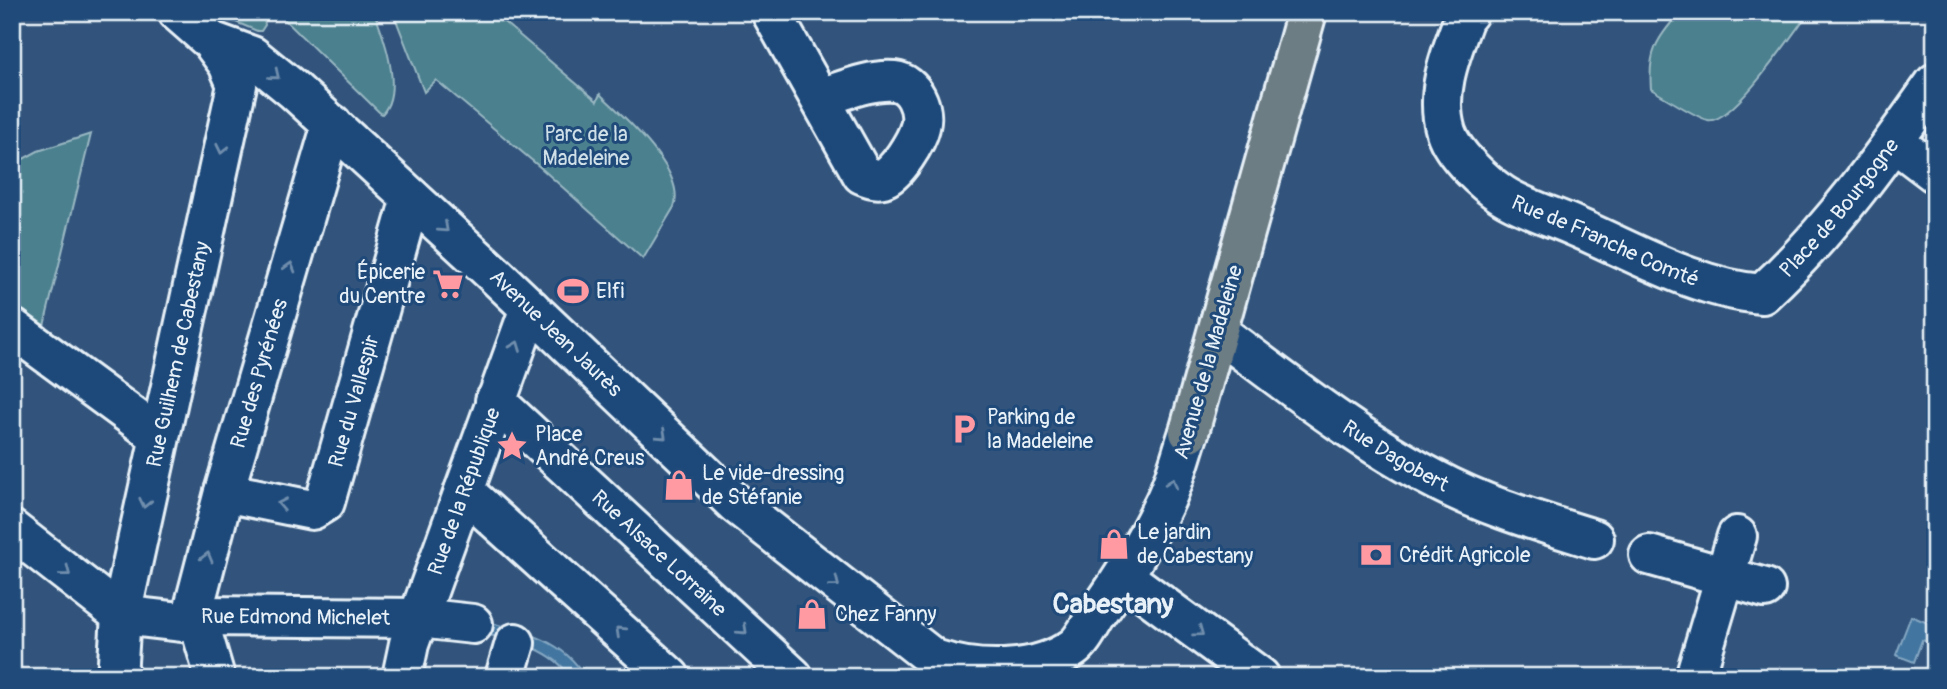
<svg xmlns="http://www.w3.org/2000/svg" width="1947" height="689" viewBox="0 0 1947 689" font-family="Pangolin,sans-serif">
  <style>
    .green { fill: #4b808e; stroke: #9ab8c3; stroke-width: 2 }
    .water { fill: #4376a0; stroke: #85a7c3; stroke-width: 2 }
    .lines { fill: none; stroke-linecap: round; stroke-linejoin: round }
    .minor-casing { stroke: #e8f1f8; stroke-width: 44 }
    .major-casing { stroke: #e8f1f8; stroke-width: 44 }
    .minor { stroke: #1f4a7a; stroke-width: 38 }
    .major { stroke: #6d7d84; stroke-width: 38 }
    .oneway { stroke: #6f8dac }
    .labels { text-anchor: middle; stroke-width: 6; stroke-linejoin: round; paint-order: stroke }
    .park-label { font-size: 21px; fill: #d0e0e8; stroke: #1f4a7a }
    .street-label { font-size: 21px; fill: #e8f1f8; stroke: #1f4a7a }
    .poi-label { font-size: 21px; fill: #e8f1f8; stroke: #1f4a7a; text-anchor: start }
    .district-label { font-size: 28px; font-weight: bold; fill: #e8f1f8; stroke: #1f4a7a }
  </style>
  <rect width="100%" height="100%" fill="#32547c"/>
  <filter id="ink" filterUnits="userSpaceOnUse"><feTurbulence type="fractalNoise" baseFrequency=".0143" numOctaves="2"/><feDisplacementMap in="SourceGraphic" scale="14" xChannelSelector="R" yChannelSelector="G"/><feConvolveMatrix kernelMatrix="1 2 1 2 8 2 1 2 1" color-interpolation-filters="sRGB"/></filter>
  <g filter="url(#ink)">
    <g class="green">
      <polygon points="212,12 251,12 264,19 265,25 261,31 257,31"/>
      <path d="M274,12h100c10,25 30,79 8,102l-3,-2 -98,-96z"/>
      <path d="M393,12h99l105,89 3,-7c24,23 87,77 74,113l-31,52 -102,-91 -105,-88 -12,12z"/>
      <path d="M1680,12h129c-15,20 -77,113 -101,108 -11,-2 -45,-24 -57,-31 -3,-38 5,-48 29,-77z"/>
      <polygon points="91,134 43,330 12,306 12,165 38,151"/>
    </g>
    <g class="water">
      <polygon points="1911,616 1935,626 1931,643 1922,640 1914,662 1896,655"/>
      <path d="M478,620c41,10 85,18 107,57h-15c-19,-31 -61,-37 -94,-45z"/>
    </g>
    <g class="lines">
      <defs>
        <g id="minor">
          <path id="s1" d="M178,12l33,29 41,15 43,35 199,183 242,230 198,155c42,14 101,16 139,-11 10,-7 18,-25 25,-35 25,-35 48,-71 66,-110 11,-22 17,-48 25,-71"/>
          <path d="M771,12l91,162c7,3 14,6 21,4 13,-3 34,-38 37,-51 5,-18 -6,-44 -26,-46 -25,-2 -51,10 -74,17"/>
          <path id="s2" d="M1469,12l-5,6c-13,35 -30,75 -18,114 7,22 38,51 57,63 20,13 51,22 73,32 60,26 121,62 186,67 67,-61 121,-137 173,-211"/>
          <polyline points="1894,142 1935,173"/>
          <polyline points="12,328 159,436"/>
          <path id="s3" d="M1218,332c70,52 139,107 216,147 50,27 106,43 160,60"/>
          <path id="s4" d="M495,401l298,276"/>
          <polyline points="464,491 670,677"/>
          <path id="s5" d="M224,492l88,18 13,-8 86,-304"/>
          <polyline points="12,530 121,615"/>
          <polyline points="1649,555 1765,588"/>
          <polyline points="1124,577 1260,677"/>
          <path id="s6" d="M121,615l69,8 7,-7 222,2 54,6"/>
          <polyline points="197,616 215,677"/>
          <path id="s7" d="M190,623l34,-131 108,-368"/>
          <path id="s8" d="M117,677l4,-62 116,-530 -9,-21 -17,-23"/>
          <path id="s9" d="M402,677l7,-33 121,-336"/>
          <polyline points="505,677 515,643"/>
          <polyline points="1695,677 1737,536"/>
        </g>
        <polyline id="major" points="1189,432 1307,12"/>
      </defs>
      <use href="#minor" class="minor-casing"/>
      <use href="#major" class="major-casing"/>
      <use href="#minor" class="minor"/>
      <use href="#major" class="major"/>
    </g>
    <defs><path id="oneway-chevron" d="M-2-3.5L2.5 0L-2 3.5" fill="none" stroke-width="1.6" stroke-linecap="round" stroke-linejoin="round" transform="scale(1.75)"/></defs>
    <g class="oneway">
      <use href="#oneway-chevron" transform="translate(275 75) rotate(39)"/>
      <use href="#oneway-chevron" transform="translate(222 149) rotate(102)"/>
      <use href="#oneway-chevron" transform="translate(444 228) rotate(42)"/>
      <use href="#oneway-chevron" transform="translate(290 267) rotate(-74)"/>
      <use href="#oneway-chevron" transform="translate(516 346) rotate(-69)"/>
      <use href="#oneway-chevron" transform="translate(662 435) rotate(43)"/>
      <use href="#oneway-chevron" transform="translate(1172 483) rotate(-71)"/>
      <use href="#oneway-chevron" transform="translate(145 503) rotate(102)"/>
      <use href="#oneway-chevron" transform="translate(282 504) rotate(-169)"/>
      <use href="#oneway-chevron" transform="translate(207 557) rotate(-75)"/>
      <use href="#oneway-chevron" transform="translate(66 572) rotate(38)"/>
      <use href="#oneway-chevron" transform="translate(835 583) rotate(38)"/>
      <use href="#oneway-chevron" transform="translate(743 630) rotate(43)"/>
      <use href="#oneway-chevron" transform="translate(620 631) rotate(-137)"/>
      <use href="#oneway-chevron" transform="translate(1199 632) rotate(36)"/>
    </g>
  </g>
  <defs>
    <symbol id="supermarket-bare" viewBox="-9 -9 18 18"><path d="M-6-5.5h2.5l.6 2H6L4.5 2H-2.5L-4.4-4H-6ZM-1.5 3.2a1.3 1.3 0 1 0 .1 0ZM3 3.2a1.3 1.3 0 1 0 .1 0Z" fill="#ff9aa2" stroke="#1f4a7a" stroke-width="2.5" paint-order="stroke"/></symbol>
    <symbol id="stadium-bare" viewBox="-9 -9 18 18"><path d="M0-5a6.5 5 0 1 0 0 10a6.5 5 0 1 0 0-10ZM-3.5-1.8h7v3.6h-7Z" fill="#ff9aa2" stroke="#1f4a7a" stroke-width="2.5" paint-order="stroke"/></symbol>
    <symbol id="parking-bare" viewBox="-9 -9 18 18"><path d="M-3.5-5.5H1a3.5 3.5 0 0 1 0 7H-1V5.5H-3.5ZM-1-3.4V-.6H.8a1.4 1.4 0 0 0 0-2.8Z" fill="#ff9aa2" stroke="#1f4a7a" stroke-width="2.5" paint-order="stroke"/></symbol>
    <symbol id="sight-bare" viewBox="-9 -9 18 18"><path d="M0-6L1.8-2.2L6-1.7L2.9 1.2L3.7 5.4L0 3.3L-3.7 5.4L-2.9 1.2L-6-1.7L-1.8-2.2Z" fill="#ff9aa2" stroke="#1f4a7a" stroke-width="2.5" paint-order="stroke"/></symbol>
    <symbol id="shop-bare" viewBox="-9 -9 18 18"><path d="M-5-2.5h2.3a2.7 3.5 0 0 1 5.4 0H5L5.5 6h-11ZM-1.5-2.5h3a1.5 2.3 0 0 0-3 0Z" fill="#ff9aa2" stroke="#1f4a7a" stroke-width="2.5" paint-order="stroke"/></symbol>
    <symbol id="bank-bare" viewBox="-9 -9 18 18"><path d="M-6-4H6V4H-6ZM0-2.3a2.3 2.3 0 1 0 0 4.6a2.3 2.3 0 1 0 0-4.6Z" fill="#ff9aa2" stroke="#1f4a7a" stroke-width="2.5" paint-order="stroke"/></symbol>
  </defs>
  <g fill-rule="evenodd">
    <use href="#supermarket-bare" x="426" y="262" width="44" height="44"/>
    <use href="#stadium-bare" x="551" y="269" width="44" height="44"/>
    <use href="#parking-bare" x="942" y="407" width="44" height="44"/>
    <use href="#sight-bare" x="490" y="424" width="44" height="44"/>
    <use href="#shop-bare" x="657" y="463" width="44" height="44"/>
    <use href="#shop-bare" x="1092" y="522" width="44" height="44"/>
    <use href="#bank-bare" x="1354" y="533" width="44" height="44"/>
    <use href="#shop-bare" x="790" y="592" width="44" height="44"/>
  </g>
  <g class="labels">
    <g class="park-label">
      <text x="586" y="141">Parc de la<tspan x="586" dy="24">Madeleine</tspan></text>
    </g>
    <g class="street-label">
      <text dy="7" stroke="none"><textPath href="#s2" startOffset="606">Place de Bourgogne</textPath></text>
      <text dy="7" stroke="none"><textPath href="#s2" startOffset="324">Rue de Franche Comté</textPath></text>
      <text dy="7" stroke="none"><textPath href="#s1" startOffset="499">Avenue Jean Jaurès</textPath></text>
      <text dy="7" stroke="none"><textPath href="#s8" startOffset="329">Rue Guilhem de Cabestany</textPath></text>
      <text transform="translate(1208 362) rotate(-74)" y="7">Avenue de la Madeleine</text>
      <text dy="7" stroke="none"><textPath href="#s7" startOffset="259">Rue des Pyrénées</textPath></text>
      <text dy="7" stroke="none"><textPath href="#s5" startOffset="210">Rue du Vallespir</textPath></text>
      <text dy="7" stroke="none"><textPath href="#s3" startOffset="217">Rue Dagobert</textPath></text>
      <text dy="7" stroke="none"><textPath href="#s9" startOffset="196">Rue de la République</textPath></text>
      <text dy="7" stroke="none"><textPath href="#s4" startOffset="224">Rue Alsace Lorraine</textPath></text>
      <text dy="7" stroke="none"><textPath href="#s6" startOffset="178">Rue Edmond Michelet</textPath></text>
    </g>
    <g class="poi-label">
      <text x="425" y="279" text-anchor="end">Épicerie<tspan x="425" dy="24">du Centre</tspan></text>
      <text x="596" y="298">Elfi</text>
      <text x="987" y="424">Parking de<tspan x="987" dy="24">la Madeleine</tspan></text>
      <text x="535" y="441">Place<tspan x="535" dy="24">André Creus</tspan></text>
      <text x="702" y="480">Le vide-dressing<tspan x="702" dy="24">de Stéfanie</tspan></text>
      <text x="1137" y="539">Le jardin<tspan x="1137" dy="24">de Cabestany</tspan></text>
      <text x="1399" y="562">Crédit Agricole</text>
      <text x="835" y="621">Chez Fanny</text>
    </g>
    <g class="district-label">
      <text x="1113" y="613">Cabestany</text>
    </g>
  </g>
  <rect width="1947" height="689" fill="none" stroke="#1f4a7a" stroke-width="42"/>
  <rect x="21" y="21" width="1905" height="647" fill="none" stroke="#e8f1f8" stroke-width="2.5" filter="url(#ink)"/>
</svg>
